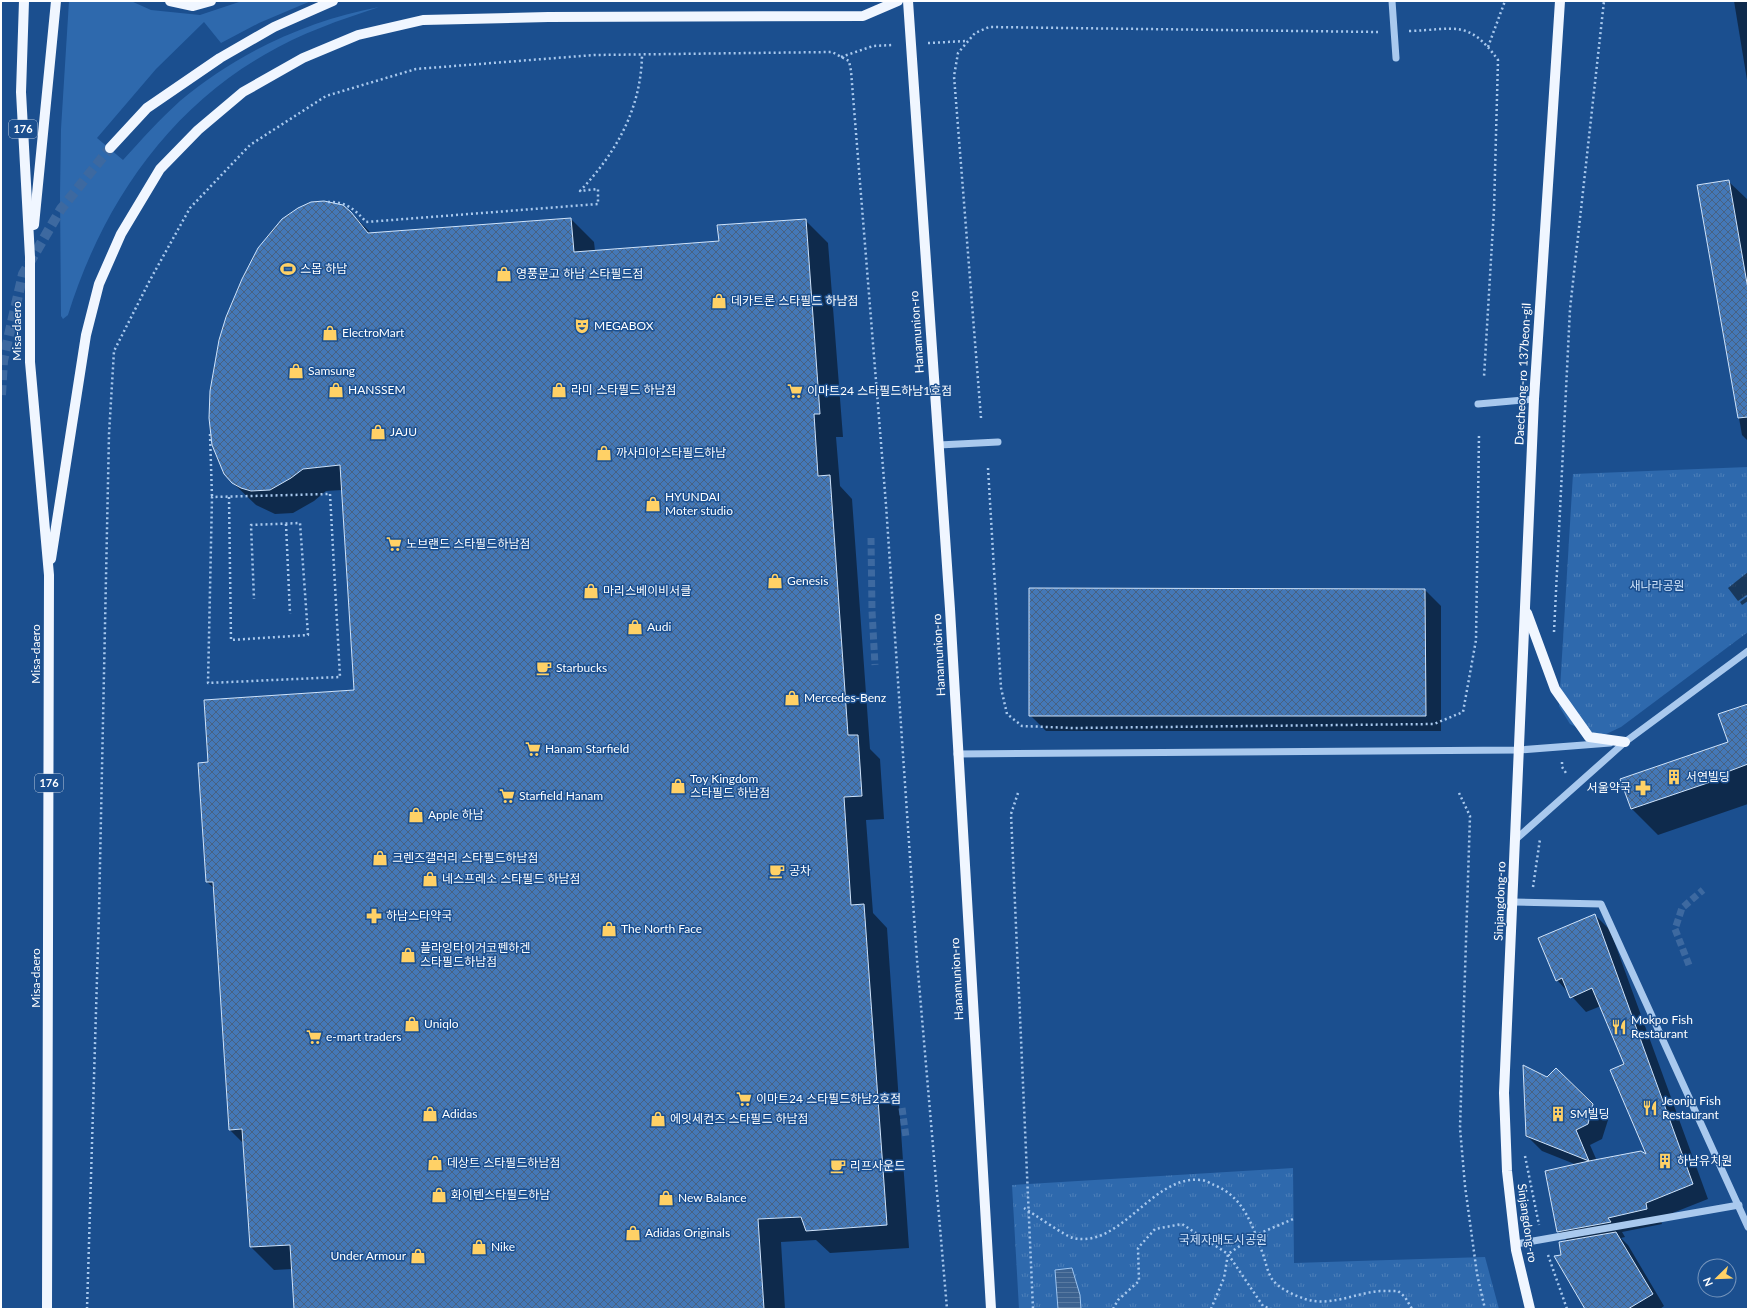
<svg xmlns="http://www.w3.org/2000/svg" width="1749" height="1310" viewBox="0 0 1749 1310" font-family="Lato,'Noto Sans KR',sans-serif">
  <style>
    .green { fill: #2e69ad }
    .park { fill: url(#park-tufts) }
    .water { fill: url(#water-rules); stroke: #9cc4f0 }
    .shadow { fill: #0007 }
    .building { fill: url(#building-cross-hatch); stroke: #cfe3fa }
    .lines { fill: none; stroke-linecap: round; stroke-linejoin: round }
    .minor-tunnel { stroke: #3d69a0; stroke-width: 7; stroke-dasharray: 7 3.5; stroke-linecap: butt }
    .major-tunnel { stroke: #3d69a0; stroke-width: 10; stroke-dasharray: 10 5; stroke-linecap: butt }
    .path { stroke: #a9c9ee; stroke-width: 2.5; stroke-dasharray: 2 3; stroke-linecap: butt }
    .minor { stroke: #a9c9ee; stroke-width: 7 }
    .major { stroke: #f0f6ff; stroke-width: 10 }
    .labels { text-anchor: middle; stroke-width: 3; stroke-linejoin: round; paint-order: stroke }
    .shield { fill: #1b4f8f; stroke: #bbcadd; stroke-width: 1 }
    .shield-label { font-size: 11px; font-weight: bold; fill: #fff }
    .poi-label { font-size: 12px; fill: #fff; stroke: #1b4f8f; text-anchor: start }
    .street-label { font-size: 12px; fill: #fff; stroke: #1b4f8f }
    .park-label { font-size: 12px; fill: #cfe3fa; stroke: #1b4f8f }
  </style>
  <defs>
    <pattern id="park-tufts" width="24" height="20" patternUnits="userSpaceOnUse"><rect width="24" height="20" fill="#2e69ad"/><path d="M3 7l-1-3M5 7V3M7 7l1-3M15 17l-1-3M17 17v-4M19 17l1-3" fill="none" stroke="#4d80b9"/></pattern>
    <pattern id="water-rules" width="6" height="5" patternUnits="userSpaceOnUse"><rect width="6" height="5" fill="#3c6290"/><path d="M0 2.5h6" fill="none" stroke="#597aa1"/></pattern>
    <pattern id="building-cross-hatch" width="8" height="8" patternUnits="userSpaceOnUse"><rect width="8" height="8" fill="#4478b7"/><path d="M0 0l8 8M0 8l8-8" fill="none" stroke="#486282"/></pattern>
  </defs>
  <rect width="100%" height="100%" fill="#1b4f8f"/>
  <path class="green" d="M69,1h62l20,9 49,5 42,-14h69l-52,22 -38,20 -17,-21 -48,47 -59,69 26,22c18,-20 37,-41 57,-59 57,-48 126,-80 199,-94 -39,13 -78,26 -115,48 -98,56 -163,153 -196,260l-5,4 -2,-3 -1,-121 1,-66z"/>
  <g class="park">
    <polygon points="1748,467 1748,632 1621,727 1604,735 1589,733 1570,724 1559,706 1573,474"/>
    <polygon points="1293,1168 1294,1263 1485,1257 1499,1309 1019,1309 1012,1185"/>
  </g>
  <polygon class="water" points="1072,1268 1080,1295 1081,1309 1058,1309 1055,1270"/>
  <g class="shadow">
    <polygon points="1734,1 1748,1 1748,86"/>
    <polygon points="1728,181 1748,200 1748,441 1742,435 1698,186"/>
    <polygon points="351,213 372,234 571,219 594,242 595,251 720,242 805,220 828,243 843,437 836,437 840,486 852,499 870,749 880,759 884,819 866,820 873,913 887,928 909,1248 830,1253 816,1240 781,1242 785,1309 295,1309 292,1269 274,1270 251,1247 244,1144 230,1130 215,889 207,882 209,763 355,691 342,490 326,491 314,501 293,513 275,514 256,505 232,482"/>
    <polygon points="1748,572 1748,594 1738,601 1728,588"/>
    <polygon points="1030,589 1425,590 1441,606 1441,731 1046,731 1030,715"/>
    <polygon points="1748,596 1748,601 1742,605 1740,602"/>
    <polygon points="1748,705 1748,804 1658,835 1632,809 1622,780 1729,742"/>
    <polygon points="1595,915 1610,930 1708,1199 1660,1218 1662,1224 1622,1232 1625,1237 1621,1238 1628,1245 1664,1306 1660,1309 1586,1309 1563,1256 1567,1241 1558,1231 1577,1165 1542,1151 1527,1136 1592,1105 1608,1120 1602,1139 1590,1145 1597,1161 1648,1159 1626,1065 1601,1006 1586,1012 1557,980"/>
  </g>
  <g class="building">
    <polygon points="1729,180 1748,289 1748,417 1738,418 1697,185"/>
    <polygon points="324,201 343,205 351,212 368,233 571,218 574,252 719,241 717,225 806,219 820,414 814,414 818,476 830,475 848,735 858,735 862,796 844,797 851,905 864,904 887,1225 806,1231 801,1217 758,1219 764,1309 294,1309 290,1245 250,1247 242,1129 229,1130 213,882 206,882 198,763 208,762 204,700 354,690 340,465 303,469 291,478 270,490 251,491 241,488 232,483 224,474 212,445 209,418 210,391 219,340 226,317 242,279 258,248 282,219 298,208 311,202"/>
    <polygon points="1029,588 1425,589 1426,716 1029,716"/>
    <polygon points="1748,704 1748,764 1727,772 1728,776 1631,809 1620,779 1728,742 1718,714"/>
    <polygon points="1595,914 1693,1184 1646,1203 1647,1209 1608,1218 1611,1222 1557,1232 1545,1171 1589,1161 1526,1136 1523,1065 1547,1077 1556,1068 1593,1104 1588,1124 1576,1130 1589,1161 1641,1151 1646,1154 1610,1070 1624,1064 1592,988 1570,998 1562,978 1556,981 1538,938"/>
    <polygon points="1616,1232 1653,1294 1628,1309 1585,1309 1554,1256 1561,1255 1559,1242"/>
  </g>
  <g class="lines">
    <g class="minor-tunnel">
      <polyline points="871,538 872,611 875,665"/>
      <polyline points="1689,965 1675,929 1682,908 1703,890"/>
      <polyline points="902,1108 906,1137"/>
    </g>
    <polyline class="major-tunnel" points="1,395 3,361 23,274 61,209 110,148"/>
    <g class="path">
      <path d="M1409,31c45,-1 59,-13 89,29l-4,149 -10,168"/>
      <polyline points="928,43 967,41"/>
      <polyline points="1488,47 1505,1"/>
      <polyline points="841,57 873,46 893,45"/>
      <path d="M328,202c17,-1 28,8 38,20l232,-18v-15l-18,2c36,-38 61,-82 62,-136"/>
      <polyline points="981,418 954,76 958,53 975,33 989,27 1378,32"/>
      <polyline points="210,434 212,497"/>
      <polyline points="988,468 1001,688 1007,714 1022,726 1073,728 1434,724 1463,712 1476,640 1479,434"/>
      <polygon points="330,494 340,677 208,683 212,497"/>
      <polyline points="229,497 231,640 308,635 300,523 251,525 254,599"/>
      <polyline points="286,524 290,614"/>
      <polyline points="1554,632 1570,309 1604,1"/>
      <polyline points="1562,762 1562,767 1566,773"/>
      <polyline points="1018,793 1011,814 1033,1309"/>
      <polyline points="1459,793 1470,816 1460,1128 1465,1186 1477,1274 1485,1309"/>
      <polyline points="1533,887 1540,839"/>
      <polyline points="1525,1156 1539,1225"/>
      <path d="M1024,1208c10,6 41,28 49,30 48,11 79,-63 127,-58 5,0 10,3 14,5 31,12 39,43 50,72 2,7 4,16 8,22 7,10 22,16 33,20 26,8 50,-6 75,-8 6,0 12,0 18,0l7,6 7,12"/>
      <polyline points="1548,1255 1567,1309"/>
      <polyline points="87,1309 99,912 109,434 114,351 150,280 190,208 250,145 326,96 416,69 594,55 832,52 849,61 851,71 886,505 917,960 947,1309"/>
      <polyline points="1113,1309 1118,1300 1139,1281 1138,1248 1155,1229 1182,1224 1228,1254 1263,1306 1271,1309"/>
      <polyline points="1211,1309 1224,1278 1228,1254 1256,1235 1293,1219"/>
    </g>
    <g class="minor">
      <polyline points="1392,1 1396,58"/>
      <polyline points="1478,404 1534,399"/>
      <polyline points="939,445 998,442"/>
      <polyline points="1622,742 1625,742 1748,651"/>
      <polyline points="957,754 1519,750 1610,743"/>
      <polyline points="1515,840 1625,742"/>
      <polyline points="1513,902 1601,904 1748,1227"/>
      <polyline points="1516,1244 1739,1205"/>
    </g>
    <g class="major">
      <polyline points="24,1 21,92 30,257 30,362 49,575 47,1309"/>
      <polyline points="170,1 193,6 211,1"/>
      <polyline points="908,1 950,609 991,1309"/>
      <polyline points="110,148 147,108 220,58 274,27 333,1"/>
      <polyline points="34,225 56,1"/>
      <polyline points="51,559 86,335 99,284 121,234 160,169 198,130 243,92 303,58 358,35 423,20 548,17 863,16 898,1"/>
      <polyline points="1527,613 1555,689 1589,737 1625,742"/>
      <polyline points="1530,1309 1516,1250 1507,1171 1504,1093 1534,399 1560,1"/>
    </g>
  </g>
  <defs>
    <symbol id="stadium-bare" viewBox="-9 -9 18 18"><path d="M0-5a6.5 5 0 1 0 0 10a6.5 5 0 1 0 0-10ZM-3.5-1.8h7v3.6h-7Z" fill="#ffd166" stroke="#1b4f8f" stroke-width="2.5" paint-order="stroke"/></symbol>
    <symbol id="shop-bare" viewBox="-9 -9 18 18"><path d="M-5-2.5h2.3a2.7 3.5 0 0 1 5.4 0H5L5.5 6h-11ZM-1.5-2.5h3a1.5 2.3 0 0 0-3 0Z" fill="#ffd166" stroke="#1b4f8f" stroke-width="2.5" paint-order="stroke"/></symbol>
    <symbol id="theatre-bare" viewBox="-9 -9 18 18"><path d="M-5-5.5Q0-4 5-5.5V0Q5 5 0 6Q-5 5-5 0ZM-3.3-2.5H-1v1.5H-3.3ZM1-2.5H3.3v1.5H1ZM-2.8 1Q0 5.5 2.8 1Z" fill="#ffd166" stroke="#1b4f8f" stroke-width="2.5" paint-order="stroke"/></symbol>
    <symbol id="supermarket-bare" viewBox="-9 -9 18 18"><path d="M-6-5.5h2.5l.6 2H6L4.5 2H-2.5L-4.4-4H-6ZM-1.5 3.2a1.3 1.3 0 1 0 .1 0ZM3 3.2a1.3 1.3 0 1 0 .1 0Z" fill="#ffd166" stroke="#1b4f8f" stroke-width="2.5" paint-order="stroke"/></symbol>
    <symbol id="cafe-bare" viewBox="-9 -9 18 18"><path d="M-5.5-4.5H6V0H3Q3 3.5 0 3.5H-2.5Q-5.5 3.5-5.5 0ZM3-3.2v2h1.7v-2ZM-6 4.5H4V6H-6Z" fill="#ffd166" stroke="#1b4f8f" stroke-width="2.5" paint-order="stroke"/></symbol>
    <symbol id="building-bare" viewBox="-9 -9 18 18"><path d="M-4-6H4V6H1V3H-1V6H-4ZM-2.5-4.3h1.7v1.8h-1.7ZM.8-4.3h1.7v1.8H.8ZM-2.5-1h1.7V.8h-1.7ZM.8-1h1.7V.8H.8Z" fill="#ffd166" stroke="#1b4f8f" stroke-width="2.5" paint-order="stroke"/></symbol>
    <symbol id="pharmacy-bare" viewBox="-9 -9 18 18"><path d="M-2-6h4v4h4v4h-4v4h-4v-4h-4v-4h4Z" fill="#ffd166" stroke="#1b4f8f" stroke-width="2.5" paint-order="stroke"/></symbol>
    <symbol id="restaurant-bare" viewBox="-9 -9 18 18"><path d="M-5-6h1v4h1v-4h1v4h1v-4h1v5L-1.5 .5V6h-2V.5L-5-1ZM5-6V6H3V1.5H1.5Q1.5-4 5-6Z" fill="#ffd166" stroke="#1b4f8f" stroke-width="2.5" paint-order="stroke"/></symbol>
  </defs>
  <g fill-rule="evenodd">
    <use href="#stadium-bare" x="277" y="258" width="22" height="22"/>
    <use href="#shop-bare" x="493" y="263" width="22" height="22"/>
    <use href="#shop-bare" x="708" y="290" width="22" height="22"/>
    <use href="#theatre-bare" x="571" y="315" width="22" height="22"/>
    <use href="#shop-bare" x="319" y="322" width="22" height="22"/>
    <use href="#shop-bare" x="285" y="360" width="22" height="22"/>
    <use href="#shop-bare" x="325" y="379" width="22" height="22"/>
    <use href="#shop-bare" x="548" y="379" width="22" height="22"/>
    <use href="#supermarket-bare" x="784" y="380" width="22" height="22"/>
    <use href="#shop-bare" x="367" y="421" width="22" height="22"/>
    <use href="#shop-bare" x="593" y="442" width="22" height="22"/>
    <use href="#shop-bare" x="642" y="493" width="22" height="22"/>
    <use href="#supermarket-bare" x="383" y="533" width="22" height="22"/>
    <use href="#shop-bare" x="764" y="570" width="22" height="22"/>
    <use href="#shop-bare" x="580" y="580" width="22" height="22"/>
    <use href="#shop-bare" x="624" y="616" width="22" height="22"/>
    <use href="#cafe-bare" x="533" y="657" width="22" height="22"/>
    <use href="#shop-bare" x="781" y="687" width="22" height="22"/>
    <use href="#supermarket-bare" x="522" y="738" width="22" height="22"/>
    <use href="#building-bare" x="1663" y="766" width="22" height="22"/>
    <use href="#shop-bare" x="667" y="775" width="22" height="22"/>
    <use href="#pharmacy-bare" x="1632" y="777" width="22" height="22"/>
    <use href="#supermarket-bare" x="496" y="785" width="22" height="22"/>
    <use href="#shop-bare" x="405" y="804" width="22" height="22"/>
    <use href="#shop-bare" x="369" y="847" width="22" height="22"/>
    <use href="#cafe-bare" x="766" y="860" width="22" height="22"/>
    <use href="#shop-bare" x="419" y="868" width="22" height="22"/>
    <use href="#pharmacy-bare" x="363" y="905" width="22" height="22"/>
    <use href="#shop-bare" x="598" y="918" width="22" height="22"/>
    <use href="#shop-bare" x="397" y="944" width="22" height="22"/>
    <use href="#shop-bare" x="401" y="1013" width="22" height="22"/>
    <use href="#restaurant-bare" x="1608" y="1016" width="22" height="22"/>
    <use href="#supermarket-bare" x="303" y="1026" width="22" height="22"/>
    <use href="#supermarket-bare" x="733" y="1088" width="22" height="22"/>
    <use href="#restaurant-bare" x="1639" y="1097" width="22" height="22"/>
    <use href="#shop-bare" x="419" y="1103" width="22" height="22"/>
    <use href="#building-bare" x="1547" y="1103" width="22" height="22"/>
    <use href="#shop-bare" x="647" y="1108" width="22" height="22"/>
    <use href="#building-bare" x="1654" y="1150" width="22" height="22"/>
    <use href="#shop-bare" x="424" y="1152" width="22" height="22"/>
    <use href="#cafe-bare" x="827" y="1155" width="22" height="22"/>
    <use href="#shop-bare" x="428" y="1184" width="22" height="22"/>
    <use href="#shop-bare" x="655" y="1187" width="22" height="22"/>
    <use href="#shop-bare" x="622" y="1222" width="22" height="22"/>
    <use href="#shop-bare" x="468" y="1236" width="22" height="22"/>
    <use href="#shop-bare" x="407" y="1245" width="22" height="22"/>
  </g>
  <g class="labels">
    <g class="shield">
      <rect x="9" y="120" width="28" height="18" rx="3"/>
      <rect x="35" y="774" width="28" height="18" rx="3"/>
    </g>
    <g class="shield-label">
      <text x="23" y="133">176</text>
      <text x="49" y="787">176</text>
    </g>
    <g class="poi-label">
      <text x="300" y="273">스몹 하남</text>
      <text x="516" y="278">영풍문고 하남 스타필드점</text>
      <text x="731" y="305">데카트론 스타필드 하남점</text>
      <text x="594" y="330">MEGABOX</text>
      <text x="342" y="337">ElectroMart</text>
      <text x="308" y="375">Samsung</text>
      <text x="348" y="394">HANSSEM</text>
      <text x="571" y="394">라미 스타필드 하남점</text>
      <text x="807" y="395">이마트24 스타필드하남1호점</text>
      <text x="390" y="436">JAJU</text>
      <text x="616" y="457">까사미아스타필드하남</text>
      <text x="665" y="501">HYUNDAI<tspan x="665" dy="14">Moter studio</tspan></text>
      <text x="406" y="548">노브랜드 스타필드하남점</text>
      <text x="787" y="585">Genesis</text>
      <text x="603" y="595">마리스베이비서클</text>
      <text x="647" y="631">Audi</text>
      <text x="556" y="672">Starbucks</text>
      <text x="804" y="702">Mercedes-Benz</text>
      <text x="545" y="753">Hanam Starfield</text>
      <text x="1686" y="781">서연빌딩</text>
      <text x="690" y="783">Toy Kingdom<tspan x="690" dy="14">스타필드 하남점</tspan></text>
      <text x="1631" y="792" text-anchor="end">서울약국</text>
      <text x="519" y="800">Starfield Hanam</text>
      <text x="428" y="819">Apple 하남</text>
      <text x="392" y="862">크렌즈갤러리 스타필드하남점</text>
      <text x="789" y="875">공차</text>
      <text x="442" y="883">네스프레소 스타필드 하남점</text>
      <text x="386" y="920">하남스타약국</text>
      <text x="621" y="933">The North Face</text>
      <text x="420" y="952">플라잉타이거코펜하겐<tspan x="420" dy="14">스타필드하남점</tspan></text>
      <text x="1631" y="1024">Mokpo Fish<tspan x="1631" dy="14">Restaurant</tspan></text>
      <text x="424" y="1028">Uniqlo</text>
      <text x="326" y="1041">e-mart traders</text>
      <text x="756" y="1103">이마트24 스타필드하남2호점</text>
      <text x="1662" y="1105">Jeonju Fish<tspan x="1662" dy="14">Restaurant</tspan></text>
      <text x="442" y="1118">Adidas</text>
      <text x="1570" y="1118">SM빌딩</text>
      <text x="670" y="1123">에잇세컨즈 스타필드 하남점</text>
      <text x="1677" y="1165">하남유치원</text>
      <text x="447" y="1167">데상트 스타필드하남점</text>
      <text x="850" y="1170">리프사운드</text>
      <text x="451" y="1199">화이텐스타필드하남</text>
      <text x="678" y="1202">New Balance</text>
      <text x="645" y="1237">Adidas Originals</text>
      <text x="491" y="1251">Nike</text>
      <text x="406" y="1260" text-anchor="end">Under Armour</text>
    </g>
    <g class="street-label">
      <text transform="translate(17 331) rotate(-90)" y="4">Misa-daero</text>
      <text transform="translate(917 332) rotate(-94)" y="4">Hanamunion-ro</text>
      <text transform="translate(1523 374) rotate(-87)" y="4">Daecheong-ro 137beon-gil</text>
      <text transform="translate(36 654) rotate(-90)" y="4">Misa-daero</text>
      <text transform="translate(939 655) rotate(-93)" y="4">Hanamunion-ro</text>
      <text transform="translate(1500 901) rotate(-88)" y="4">Sinjangdong-ro</text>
      <text transform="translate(36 978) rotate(-90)" y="4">Misa-daero</text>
      <text transform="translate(957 979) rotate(-93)" y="4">Hanamunion-ro</text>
      <text transform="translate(1527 1223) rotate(82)" y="4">Sinjangdong-ro</text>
    </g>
    <g class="park-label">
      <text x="1657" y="590">새나라공원</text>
      <text x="1223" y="1244">국제자매도시공원</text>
    </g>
  </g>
  <rect width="1749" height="1310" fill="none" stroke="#ffffff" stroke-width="4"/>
  <g transform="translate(1717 1278) rotate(247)"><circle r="19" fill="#1b4f8f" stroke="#7695bc"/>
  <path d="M0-3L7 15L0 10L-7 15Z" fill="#ffd166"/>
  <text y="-6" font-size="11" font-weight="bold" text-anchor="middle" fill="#ffffff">N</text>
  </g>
</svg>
